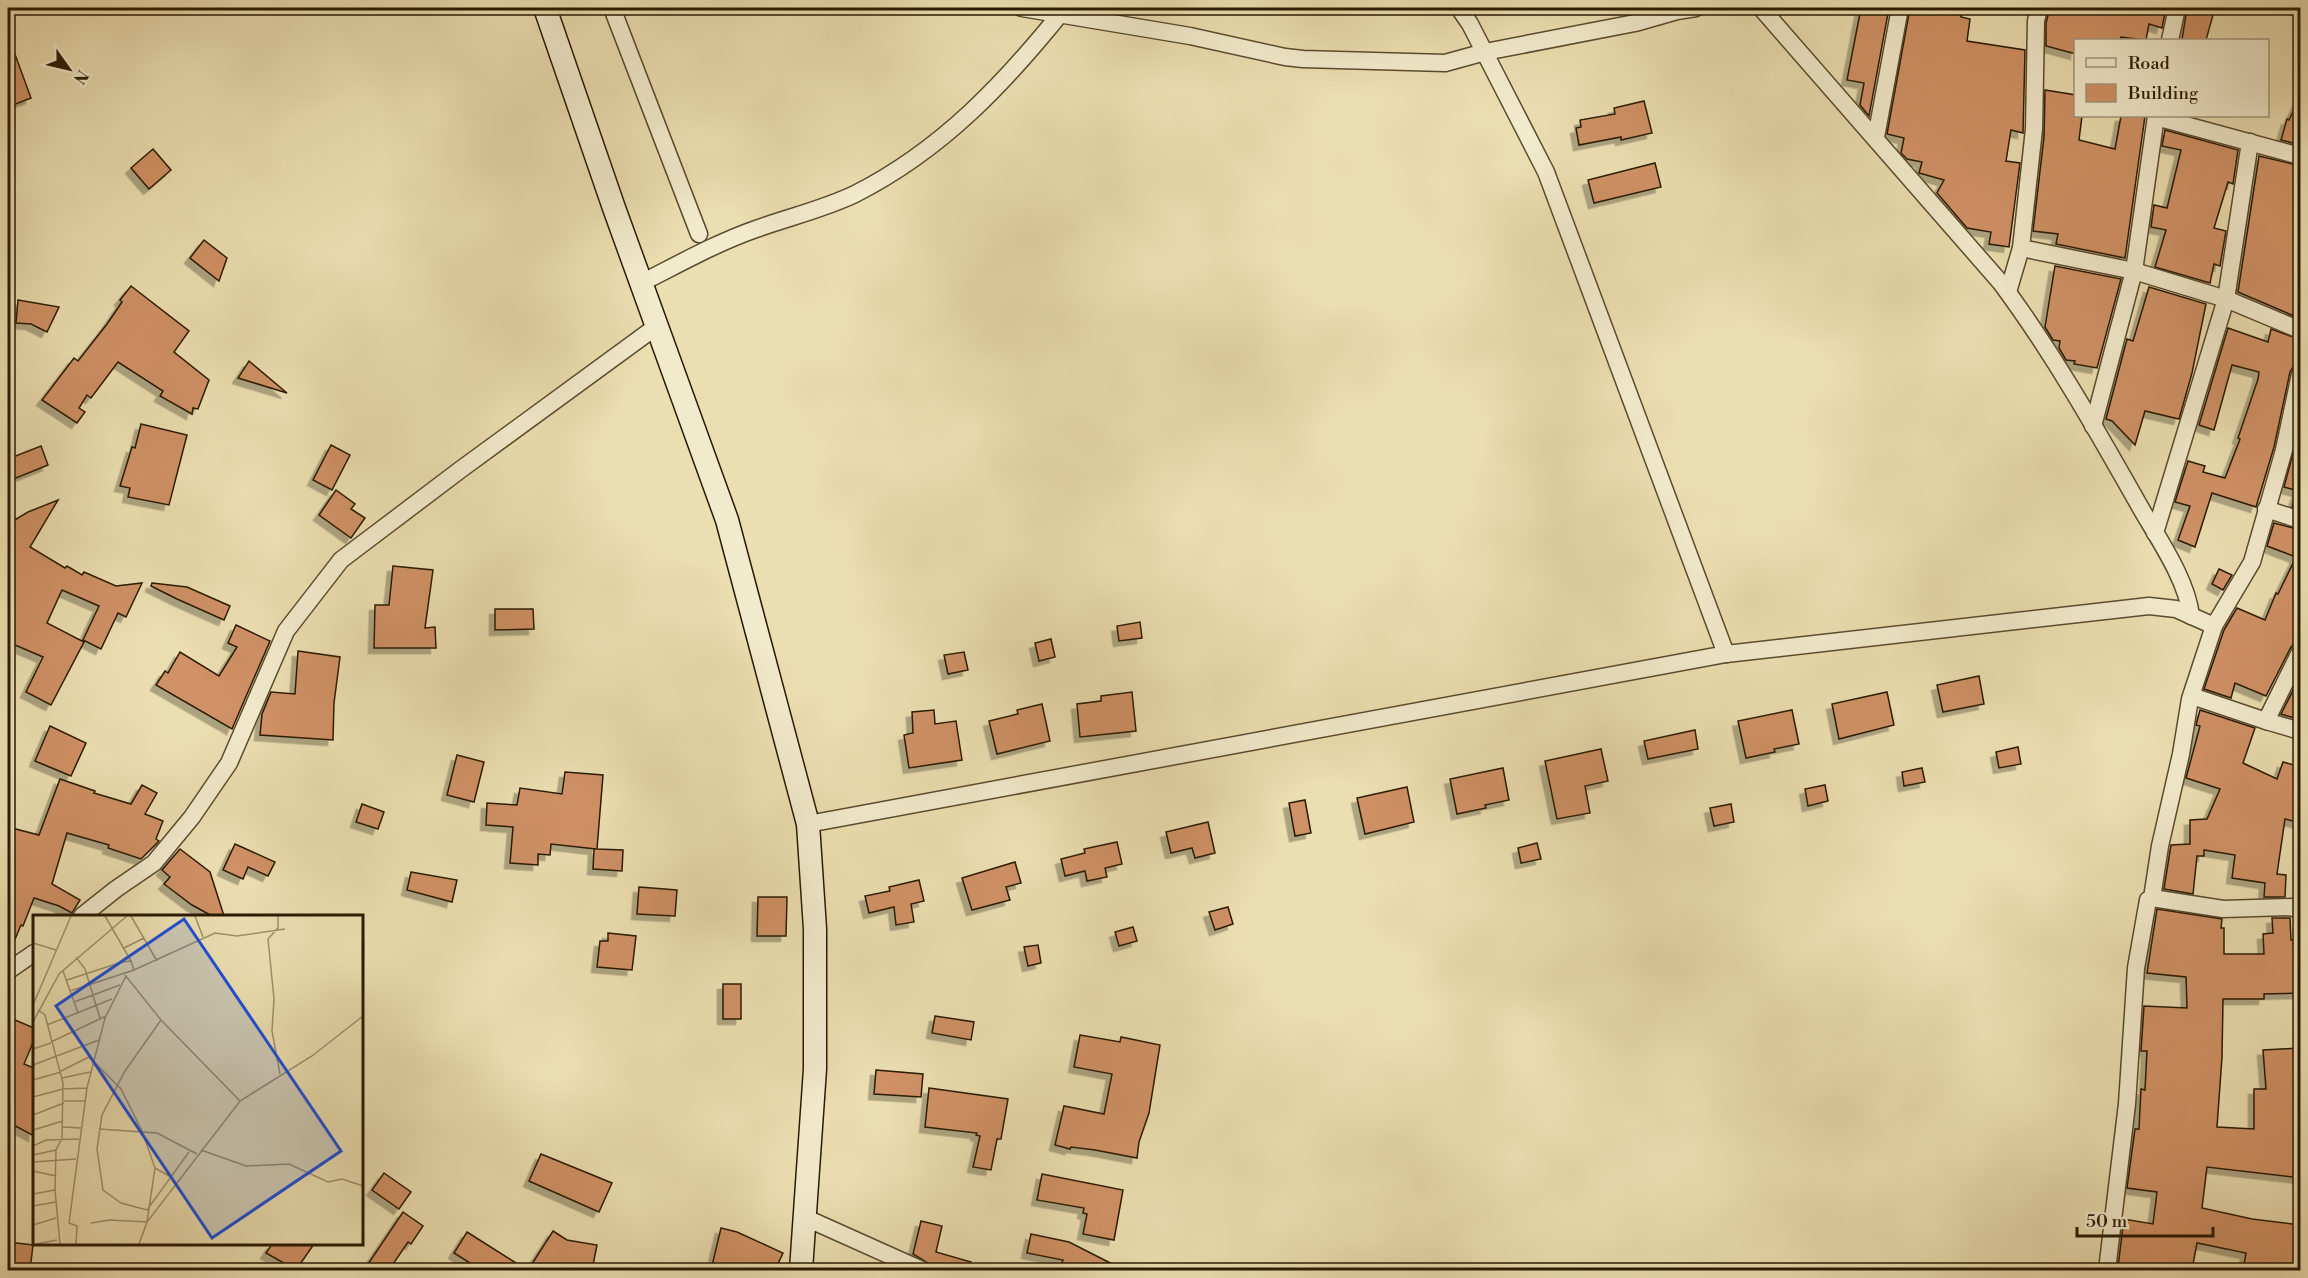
<svg xmlns="http://www.w3.org/2000/svg" width="2308" height="1278" viewBox="0 0 2308 1278" font-family="'Libre Bodoni',serif">
  <style>
    .building { fill: #cf9165; stroke: #2a1a03; stroke-width: 1.5; filter: url(#shadow) }
    .lines { fill: none; stroke-linecap: round; stroke-linejoin: round }
    .street-casing { stroke: #5a4b2e; stroke-width: 19 }
    .secondary-casing { stroke: #2a1a03; stroke-width: 25 }
    .street { stroke: #f2eacc; stroke-width: 16 }
    .secondary { stroke: #f2eacc; stroke-width: 22 }
    .inset-river { fill: none; stroke: #98bcab; stroke-width: 3 }
    .inset-road { fill: none; stroke: #9e906b; stroke-width: 1.5 }
    .view { fill: #1d4ed8; fill-opacity: 0.15; stroke: #1d4ed8; stroke-width: 3 }
    .inset-edge { fill: none; stroke: #2a1a03; stroke-width: 3 }
  </style>
  <defs>
    <filter id="shadow"><feDropShadow dx="-5.5" dy="5.5" stdDeviation="0" flood-color="#0004"/></filter>
  </defs>
  <rect width="100%" height="100%" fill="#ebdeb0"/>
  <filter id="stains"><feTurbulence type="fractalNoise" baseFrequency=".00333" numOctaves="4"/><feColorMatrix values="0 0 0 0 .2 0 0 0 0 .09 0 0 0 0 .02 0 0 0 .5 -.17"/></filter>
  <radialGradient id="worn" r=".72"><stop offset=".6" stop-color="#630" stop-opacity="0"/><stop offset="1" stop-color="#630" stop-opacity=".3"/></radialGradient>
  <g class="building">
    <polygon points="1861,8 1889,8 1869,116 1860,105 1864,83 1847,80"/>
    <polygon points="1910,8 1963,8 1961,17 1970,19 1967,41 2025,50 2023,133 2011,130 2006,161 2020,163 2009,247 1989,244 1991,232 1967,228 1937,193 1944,180 1919,173 1922,162 1907,159 1901,153 1904,138 1887,134"/>
    <polygon points="2050,8 2166,8 2162,28 2149,24 2146,40 2121,37 2120,40 2076,40 2076,54 2046,46 2046,23"/>
    <polygon points="2187,8 2215,8 2206,40 2182,40"/>
    <polygon points="9,38 31,98 8,107 8,39"/>
    <polygon points="2045,90 2076,95 2076,116 2082,116 2079,140 2115,149 2121,116 2145,116 2125,258 2056,244 2058,234 2033,231 2044,137"/>
    <polygon points="2301,95 2301,145 2281,140 2287,119 2289,120"/>
    <polygon points="1644,101 1652,133 1621,140 1621,137 1579,145 1576,128 1581,127 1580,120 1615,114 1614,108"/>
    <polygon points="2165,130 2238,150 2233,184 2228,182 2214,228 2226,231 2220,266 2214,264 2210,283 2155,267 2166,230 2151,227 2154,205 2167,208 2181,150 2162,146"/>
    <polygon points="153,149 171,170 149,189 131,168"/>
    <polygon points="2259,156 2301,166 2301,319 2238,292"/>
    <polygon points="1655,163 1661,187 1594,203 1588,180"/>
    <polygon points="204,240 227,258 219,281 190,258"/>
    <polygon points="2055,266 2121,279 2097,368 2074,364 2075,361 2066,360 2059,348 2060,341 2053,340 2045,327"/>
    <polygon points="131,286 189,331 174,352 209,380 198,409 193,408 192,414 160,396 163,391 118,362 91,398 87,395 79,408 85,412 77,423 42,400 74,358 78,361 107,324 122,302 120,300"/>
    <polygon points="2149,287 2206,304 2192,373 2179,419 2145,411 2135,445 2112,421 2106,419 2127,339 2133,341"/>
    <polygon points="18,300 59,307 47,332 31,324 16,323"/>
    <polygon points="2228,328 2268,342 2271,329 2301,340 2301,364 2293,367 2290,372 2274,447 2256,507 2212,493 2195,547 2178,540 2190,506 2175,502 2188,461 2205,466 2203,472 2225,478 2240,439 2238,438 2258,379 2259,372 2232,365 2214,430 2199,425"/>
    <polygon points="249,361 287,393 238,378"/>
    <polygon points="2301,423 2301,509 2292,507 2298,491 2284,487"/>
    <polygon points="141,424 187,435 169,505 128,497 130,488 120,486 132,447 135,448"/>
    <polygon points="331,445 350,455 332,490 313,480"/>
    <polygon points="41,446 48,465 11,480 8,471 8,459"/>
    <polygon points="336,490 355,504 351,509 365,518 351,538 319,515"/>
    <polygon points="58,500 30,547 65,568 67,566 82,575 84,572 116,586 142,583 126,617 118,613 101,649 83,640 99,606 62,590 47,623 84,642 51,705 26,692 43,657 8,642 8,524 28,512"/>
    <polygon points="2274,523 2301,530 2301,638 2291,647 2266,696 2235,683 2231,698 2204,689 2224,630 2237,608 2265,620 2276,593 2278,594 2296,557 2267,546"/>
    <polygon points="393,566 433,570 425,628 435,627 436,648 374,648 375,605 389,605"/>
    <polygon points="2219,569 2232,575 2223,590 2212,584"/>
    <polygon points="152,583 187,587 230,606 224,620 177,599 151,586"/>
    <polygon points="495,609 533,609 534,629 495,630"/>
    <polygon points="1140,622 1142,638 1119,641 1117,626"/>
    <polygon points="236,625 270,641 232,729 156,685 165,671 168,673 180,652 219,676 237,647 228,643"/>
    <polygon points="1051,639 1055,657 1039,661 1035,643"/>
    <polygon points="298,651 340,657 334,703 333,740 260,735 262,714 271,692 295,694"/>
    <polygon points="964,652 968,670 948,674 944,655"/>
    <polygon points="2301,675 2301,720 2281,714"/>
    <polygon points="1979,676 1984,704 1943,712 1937,685"/>
    <polygon points="1132,692 1136,731 1080,737 1077,704 1101,701 1101,696"/>
    <polygon points="1887,692 1894,725 1839,739 1832,704"/>
    <polygon points="1042,704 1050,741 997,754 989,721 1018,714 1017,710"/>
    <polygon points="934,710 935,724 956,721 962,760 909,768 904,735 913,733 912,712"/>
    <polygon points="1792,710 1799,744 1774,749 1775,752 1746,758 1738,721"/>
    <polygon points="2200,710 2255,728 2243,763 2277,779 2283,762 2301,767 2301,823 2285,819 2277,874 2286,875 2285,897 2264,897 2265,883 2232,878 2235,855 2204,850 2204,856 2197,856 2193,894 2164,889 2171,845 2190,844 2190,820 2207,819 2220,789 2186,778 2200,726 2196,725"/>
    <polygon points="50,726 86,743 71,776 35,761"/>
    <polygon points="1695,730 1698,749 1648,759 1644,741"/>
    <polygon points="2018,747 2021,764 1999,768 1996,752"/>
    <polygon points="1601,749 1608,781 1585,786 1590,813 1557,819 1545,761"/>
    <polygon points="457,755 484,762 474,802 447,795"/>
    <polygon points="1503,768 1509,800 1485,805 1486,808 1457,814 1450,779"/>
    <polygon points="1922,768 1925,782 1904,786 1902,772"/>
    <polygon points="565,772 603,775 597,849 623,850 622,871 593,869 594,849 596,849 551,844 550,855 538,854 538,865 510,863 513,827 486,825 487,803 517,805 520,788 562,794"/>
    <polygon points="60,779 95,791 94,793 131,804 142,785 157,793 145,814 163,821 156,839 159,841 141,859 108,848 109,845 67,833 52,884 80,900 72,913 59,906 34,898 23,926 21,925 8,956 8,827 39,835"/>
    <polygon points="1825,785 1828,801 1808,806 1805,789"/>
    <polygon points="1407,787 1414,822 1365,834 1357,798"/>
    <polygon points="1305,800 1311,833 1295,836 1289,803"/>
    <polygon points="362,804 384,812 378,829 356,822"/>
    <polygon points="1731,804 1734,822 1714,826 1710,808"/>
    <polygon points="1208,822 1215,853 1195,858 1192,848 1171,853 1166,832"/>
    <polygon points="1117,842 1122,864 1105,868 1107,877 1087,881 1085,871 1065,876 1061,859 1085,853 1084,849"/>
    <polygon points="1537,843 1541,859 1521,863 1518,848"/>
    <polygon points="235,844 275,862 268,876 248,867 243,879 223,870"/>
    <polygon points="180,849 210,872 224,916 212,916 192,905 164,884 170,877 162,870"/>
    <polygon points="1015,862 1021,883 1006,887 1010,900 972,910 962,878"/>
    <polygon points="411,872 457,880 452,902 407,890"/>
    <polygon points="919,880 924,901 911,904 914,922 896,925 894,907 869,913 865,896 890,891 889,887"/>
    <polygon points="639,887 677,890 675,916 637,914"/>
    <polygon points="758,897 787,897 786,936 757,936"/>
    <polygon points="1228,907 1233,924 1215,930 1209,912"/>
    <polygon points="2157,909 2222,919 2221,928 2224,928 2224,954 2264,954 2263,934 2273,933 2272,918 2290,918 2291,940 2295,940 2296,954 2301,954 2301,993 2264,994 2264,999 2223,999 2222,1057 2217,1127 2254,1129 2254,1089 2266,1089 2263,1050 2301,1048 2301,1074 2299,1074 2301,1178 2207,1167 2202,1208 2252,1219 2301,1225 2301,1270 2243,1270 2246,1253 2197,1243 2192,1270 2144,1270 2118,1267 2124,1219 2153,1224 2157,1192 2127,1188 2135,1129 2139,1129 2141,1089 2145,1090 2147,1051 2141,1051 2144,1006 2187,1008 2186,977 2147,973"/>
    <polygon points="1133,927 1137,941 1119,946 1115,932"/>
    <polygon points="608,933 636,936 632,970 597,967 600,941 608,941"/>
    <polygon points="1038,945 1041,963 1028,966 1024,947"/>
    <rect x="723" y="984" width="18" height="35"/>
    <polygon points="935,1016 974,1022 971,1040 932,1033"/>
    <polygon points="8,1017 34,1028 34,1040 24,1064 34,1068 34,1136 8,1122"/>
    <polygon points="1080,1035 1120,1042 1121,1037 1160,1045 1149,1113 1139,1142 1137,1158 1095,1150 1071,1147 1070,1149 1055,1145 1064,1106 1104,1114 1112,1074 1074,1067"/>
    <polygon points="876,1070 923,1074 921,1097 874,1094"/>
    <polygon points="929,1088 1008,1099 1001,1139 997,1139 991,1170 973,1167 980,1136 976,1135 977,1133 925,1127"/>
    <polygon points="541,1154 612,1183 599,1212 529,1181"/>
    <polygon points="384,1173 411,1192 399,1209 372,1190"/>
    <polygon points="1042,1174 1123,1190 1114,1240 1083,1234 1087,1214 1083,1213 1084,1208 1037,1200"/>
    <polygon points="403,1212 423,1226 411,1244 408,1242 389,1270 364,1270"/>
    <polygon points="921,1221 942,1226 936,1252 971,1262 969,1270 955,1270 931,1265 913,1254"/>
    <polygon points="721,1228 737,1232 783,1253 775,1270 711,1270"/>
    <polygon points="553,1231 567,1240 597,1245 592,1270 528,1270"/>
    <polygon points="467,1232 527,1270 481,1270 454,1253"/>
    <polygon points="1031,1234 1069,1242 1124,1270 1059,1270 1063,1260 1027,1253"/>
    <polygon points="8,1242 33,1245 30,1270 8,1270"/>
    <polygon points="272,1244 314,1244 296,1270 266,1253"/>
  </g>
  <g class="lines">
    <defs>
      <g id="street">
        <polyline points="612,8 699,234"/>
        <polyline points="1022,8 1190,36 1285,57 1303,59 1445,63 1485,52 1635,23 1677,11 1696,8"/>
        <polyline points="1459,8 1470,24 1546,172 1726,654"/>
        <path d="M1761,8l240,275c52,70 95,146 138,222 18,32 48,74 52,111"/>
        <polyline points="2170,40 2177,8"/>
        <polyline points="2156,117 2300,156"/>
        <polyline points="1876,137 1900,8"/>
        <polyline points="2021,248 2134,271 2226,299 2300,330"/>
        <path d="M641,283c38,-19 75,-40 115,-54 33,-12 68,-20 99,-35 87,-44 150,-111 210,-186"/>
        <polyline points="2008,292 2021,248 2034,129 2036,21 2039,8"/>
        <polyline points="2093,426 2134,271 2156,116"/>
        <polyline points="2266,509 2300,520"/>
        <polyline points="2155,533 2226,299 2250,142"/>
        <polyline points="2192,696 2266,721 2300,652"/>
        <polyline points="2266,721 2300,731"/>
        <polyline points="808,824 1726,654 2149,606 2176,609 2214,626"/>
        <polyline points="2152,898 2223,909 2292,907 2300,911"/>
        <polyline points="82,916 116,889 154,863 192,817 229,763 286,631 341,560 460,470 657,326"/>
        <polyline points="8,971 34,953"/>
        <polyline points="806,1218 922,1270"/>
        <polyline points="2107,1270 2127,1104 2136,968 2148,900 2152,898 2160,846 2181,754 2190,699 2214,626 2252,562 2284,450 2300,374"/>
      </g>
      <polyline id="secondary" points="545,8 614,208 727,520 808,824 815,929 815,1069 801,1270"/>
    </defs>
    <use href="#street" class="street-casing"/>
    <use href="#secondary" class="secondary-casing"/>
    <use href="#street" class="street"/>
    <use href="#secondary" class="secondary"/>
  </g>
  <g transform="translate(33 915)">
    <rect width="330" height="330" fill="#ebdeb0"/>
    <path class="inset-river" d="M330,26v21"/>
    <path class="inset-road" d="M72,1l26,45M98,1l26,45M162,1l8,21M245,1v12l-10,11 6,60 -2,32 8,43M0,28l23,7M91,33l20,-10M43,42l9,12 15,49M30,56l15,42M92,60l36,45 79,81M34,65l55,-18 9,-1 3,9M37,76l64,-21 81,-37 22,3 48,-7M41,87l46,-17M0,90l38,-89M5,95l7,5 18,68 -1,55 -6,12 -1,40 5,54M128,105l-36,51 -23,44 -5,34 6,41 18,13 26,7 42,-58M0,107l26,-48 68,-58M14,110l65,-26M18,127l55,-26M0,134l18,-6M0,150l66,-25M28,156l28,-14 32,32 21,42 13,37 -8,54 -37,-2 -19,3M29,163l28,-6M0,165l28,-8M0,182l30,-8 24,-1M31,186h21M0,200l31,-12M30,212l18,1M66,214l58,4 40,21M0,215l30,-9M0,231l13,-6 33,-1M168,235l45,16 43,-2 39,18 14,-3 21,7M0,240l23,-5M0,247l43,-3M122,253l16,9M0,256l23,5M0,279l22,-4M0,291l23,-4M0,310l23,-7M3,329l21,-4M43,329l1,-18 -8,-3 18,-135 18,-70 21,-42M106,329l8,-22 93,-121 72,-45 51,-40"/>
    <path class="view" d="M151,4l157,232 -129,87 -156,-232z"/>
    <rect width="330" height="330" class="inset-edge"/>
  </g>
  <rect width="2308" height="1278" fill="none" stroke="#ebdeb0" stroke-width="30"/>
  <rect x="9" y="9" width="2290" height="1260" fill="none" stroke="#2a1a03" stroke-width="3"/>
  <rect x="15" y="15" width="2278" height="1248" fill="none" stroke="#2a1a03" stroke-width="1.5"/>
  <rect x="2074" y="39" width="195" height="78" fill="#f2eacc" stroke="#a2977c" stroke-width="1.5"/>
  <rect x="2086" y="58" width="30" height="9" fill="#f2eacc" stroke="#a2977c" stroke-width="1.5"/>
  <text x="2128" y="69" font-size="18" fill="#2a1a03">Road</text>
  <rect x="2086" y="84" width="30" height="18" fill="#cf9165" stroke="#a2977c" stroke-width="1.5"/>
  <text x="2128" y="99" font-size="18" fill="#2a1a03">Building</text>
  <g transform="translate(69 69) rotate(124)" stroke="#f2eacc" stroke-width="4.5" paint-order="stroke">
  <path d="M0-4.5L10 22L0 15L-10 22Z" fill="#2a1a03"/>
  <text y="-9" font-size="16" font-weight="bold" text-anchor="middle" fill="#2a1a03">N</text>
  </g>
  <path d="M2077 1227v9h136v-9" fill="none" stroke="#2a1a03" stroke-width="3"/>
  <text x="2086" y="1227" font-size="18" fill="#2a1a03" stroke="#f2eacc" stroke-width="4.5" paint-order="stroke">50 m</text>
  <rect width="100%" height="100%" filter="url(#stains)"/>
  <rect width="100%" height="100%" fill="url(#worn)"/>
</svg>
